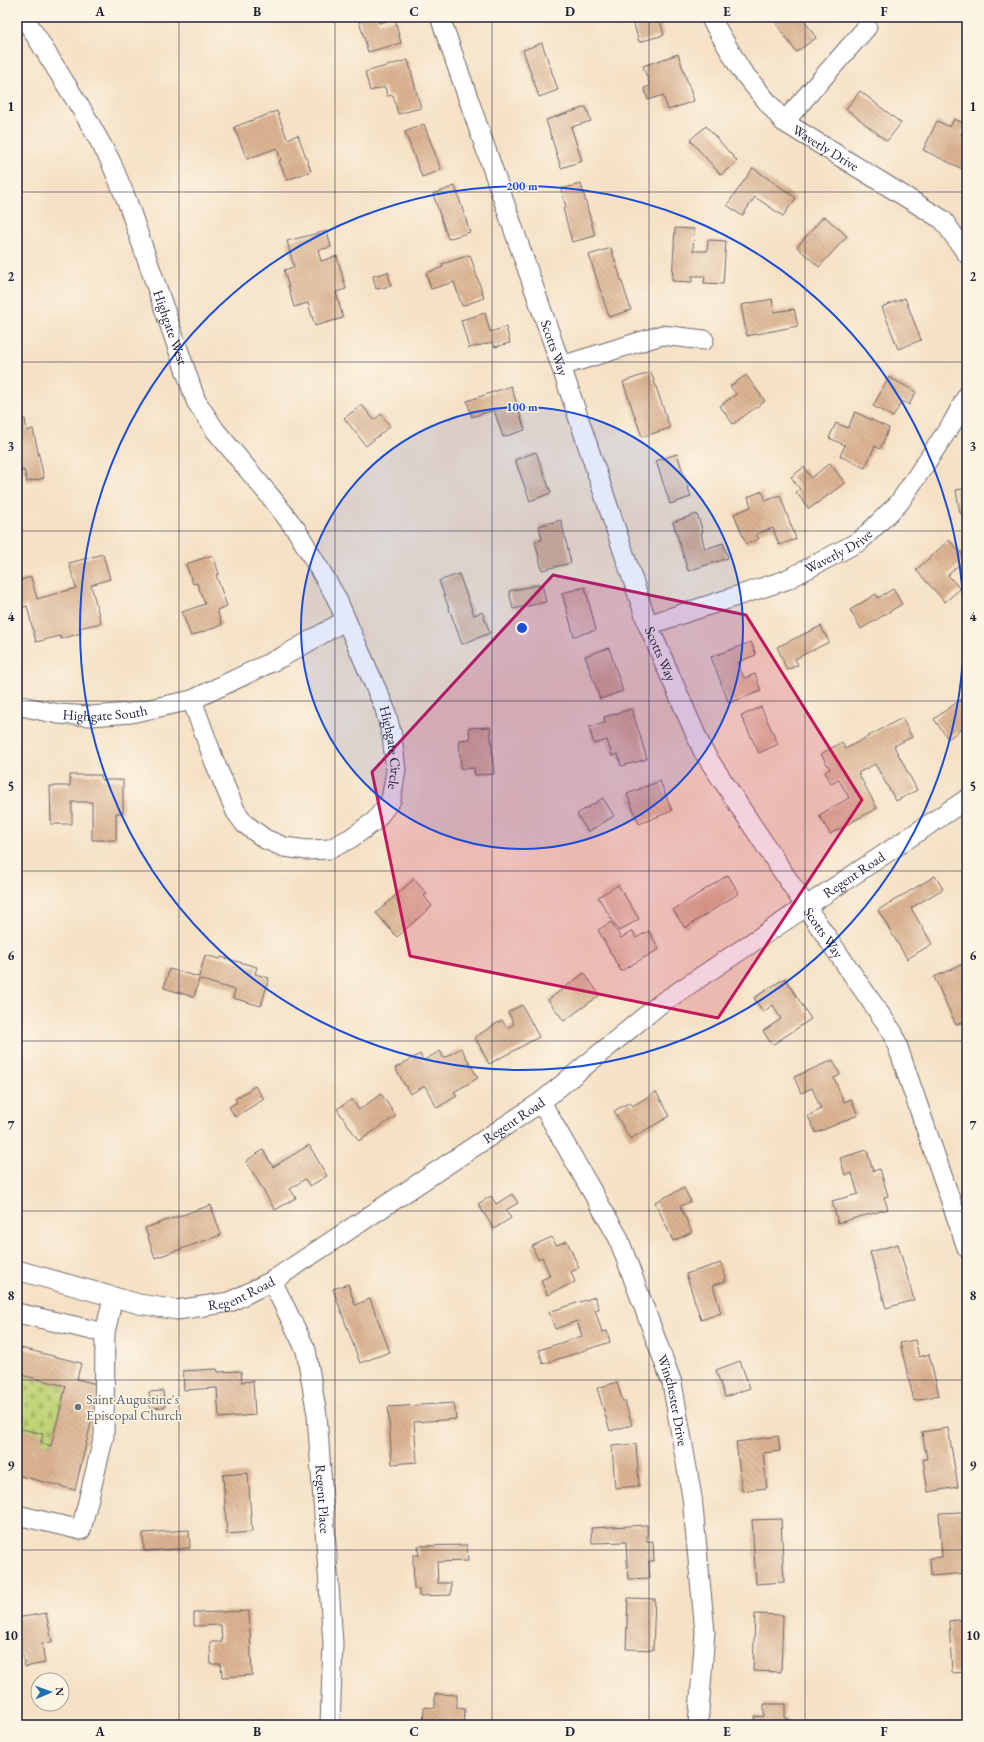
<svg xmlns="http://www.w3.org/2000/svg" width="984" height="1742" viewBox="0 0 984 1742" font-family="'EB Garamond',serif">
  <style>
    .cemetery { fill: url(#cemetery-stones); stroke: #717a59 }
    .building { fill: url(#building-back-hatch) }
    .lines { fill: none; stroke-linecap: round; stroke-linejoin: round }
    .minor-casing { stroke: #6c656b; stroke-width: 21 }
    .minor { stroke: #fff; stroke-width: 19 }
    .marked { fill: #c2185b; fill-opacity: 0.2; stroke: #c2185b; stroke-width: 3; stroke-linejoin: round }
    .grid { fill: none; stroke: #22223b; stroke-width: 1; stroke-opacity: 0.55 }
    .ring { fill: none; stroke: #1d4ed8; stroke-width: 2 }
    .worship-dot { fill: #6b7280; stroke: #fcf5e5; stroke-width: 1.5 }
    .labels { text-anchor: middle; stroke-width: 3; stroke-linejoin: round; paint-order: stroke }
    .street-label { font-size: 14px; fill: #22223b; stroke: #fcf5e5 }
    .worship-label { font-size: 14px; fill: #5b616d; stroke: #fcf5e5; text-anchor: start }
    .centre { fill: #1d4ed8; stroke: #fcf5e5; stroke-width: 2 }
    .ring-label { font-size: 12px; text-anchor: middle; font-weight: bold; fill: #1d4ed8; stroke: #fcf5e5; stroke-width: 3; stroke-linejoin: round; paint-order: stroke }
    .neatline { fill: none; stroke: #22223b; stroke-width: 1.5 }
    .grid-label { font-size: 13px; text-anchor: middle; font-weight: bold; fill: #22223b }
  </style>
  <defs>
    <pattern id="cemetery-stones" width="16" height="16" patternUnits="userSpaceOnUse"><rect width="16" height="16" fill="#c0d377"/><path d="M2 7V4a2 2 0 0 1 4 0v3zM10 15v-3a2 2 0 0 1 4 0v3z" fill="#a5b568"/></pattern>
    <pattern id="building-back-hatch" width="6" height="6" patternUnits="userSpaceOnUse"><rect width="6" height="6" fill="#dbb492"/><path d="M-1 5l2 2M0 0l6 6M5-1l2 2" fill="none" stroke="#bc9a7f"/></pattern>
  </defs>
  <rect width="100%" height="100%" fill="#fcf5e5"/>
  <filter id="ink" filterUnits="userSpaceOnUse"><feTurbulence type="fractalNoise" baseFrequency=".025" numOctaves="2"/><feDisplacementMap in="SourceGraphic" scale="8" xChannelSelector="R" yChannelSelector="G"/><feConvolveMatrix kernelMatrix="1 2 1 2 8 2 1 2 1" color-interpolation-filters="sRGB"/></filter>
  <filter id="wash" filterUnits="userSpaceOnUse"><feTurbulence type="fractalNoise" baseFrequency=".012" numOctaves="4" result="noise"/><feDisplacementMap in="SourceGraphic" scale="16" xChannelSelector="R" yChannelSelector="G"/><feGaussianBlur stdDeviation="0.9" result="paint"/><feColorMatrix in="noise" values="0 0 0 0 0 0 0 0 0 0 0 0 0 0 0 0 0 1.4 0 .05"/><feComposite in="paint" operator="in"/></filter>
  <g filter="url(#wash)">
    <rect width="100%" height="100%" fill="#f5e1c5"/>
    <polygon class="cemetery" points="17,1374 66,1386 51,1446 41,1443 17,1428"/>
    <g id="blocks">
      <g class="building">
        <polygon points="358,17 377,17 379,23 395,19 401,43 368,52"/>
        <polygon points="632,17 653,17 653,18 659,17 664,35 639,42"/>
        <polygon points="776,17 802,17 816,38 796,52 773,19"/>
        <polygon points="542,43 558,90 539,97 523,50"/>
        <polygon points="678,54 694,101 668,110 663,95 648,100 644,88 650,86 643,66"/>
        <polygon points="408,60 421,108 398,114 393,95 387,96 385,87 370,91 365,72"/>
        <polygon points="860,91 901,123 887,141 846,109"/>
        <polygon points="586,107 591,121 571,127 582,161 561,168 546,120"/>
        <polygon points="277,111 287,139 298,135 311,171 287,180 279,161 281,160 277,148 247,159 234,127"/>
        <polygon points="954,119 966,124 961,134 967,137 967,171 923,150 937,121 950,127"/>
        <polygon points="424,124 441,170 422,177 405,132"/>
        <polygon points="706,126 737,161 721,175 690,140"/>
        <polygon points="753,168 796,198 783,216 755,197 742,216 727,205"/>
        <polygon points="581,184 595,236 572,242 563,208 566,207 561,189"/>
        <polygon points="455,186 470,232 448,239 433,194"/>
        <polygon points="824,216 847,236 819,267 797,247"/>
        <polygon points="675,228 694,229 693,251 707,251 708,240 726,241 723,284 704,283 705,276 692,276 692,282 672,281"/>
        <polygon points="327,231 331,247 318,250 321,261 337,256 346,289 336,292 343,318 315,326 308,303 294,307 284,270 294,267 287,241"/>
        <polygon points="611,248 631,310 609,317 589,255"/>
        <polygon points="470,255 484,298 462,306 454,282 431,289 426,273 443,267 442,264"/>
        <polygon points="388,272 391,286 376,289 373,276"/>
        <polygon points="905,298 921,340 898,349 882,307"/>
        <polygon points="772,299 774,312 794,309 798,326 747,336 741,305"/>
        <polygon points="485,313 490,332 506,327 510,343 495,347 493,342 469,348 461,320"/>
        <polygon points="651,372 670,428 642,437 623,382"/>
        <polygon points="746,375 765,401 733,424 720,406 736,394 730,386"/>
        <polygon points="889,377 916,392 909,405 902,401 893,417 873,406"/>
        <polygon points="511,386 525,430 503,437 494,410 472,417 467,401"/>
        <polygon points="362,405 374,420 381,414 390,426 366,446 344,418"/>
        <polygon points="855,412 889,428 880,449 875,446 865,468 840,456 845,445 829,438 836,423 848,428"/>
        <polygon points="25,419 27,431 33,429 44,478 27,482 24,470 17,472 17,421"/>
        <polygon points="536,452 551,493 530,501 515,460"/>
        <polygon points="677,454 691,497 670,504 656,461"/>
        <polygon points="830,463 845,483 809,509 796,492 800,489 791,477 804,467 811,478"/>
        <polygon points="967,488 967,512 960,513 956,490"/>
        <polygon points="762,491 766,501 780,495 796,539 779,545 773,528 756,534 759,539 746,544 734,514 751,507 748,497"/>
        <polygon points="697,514 703,532 701,533 705,549 723,543 728,558 688,571 673,522"/>
        <polygon points="561,520 571,563 542,570 535,541 542,540 539,526"/>
        <polygon points="949,540 966,558 948,575 960,589 945,602 916,570"/>
        <polygon points="103,554 110,579 91,585 101,623 79,628 81,633 61,639 60,636 36,642 27,606 17,609 17,581 31,577 37,599 76,588 69,563"/>
        <polygon points="213,555 219,574 216,575 227,606 217,610 222,625 191,636 182,612 205,604 197,583 193,584 186,564"/>
        <polygon points="459,574 474,615 482,612 490,633 462,644 439,581"/>
        <polygon points="542,584 546,602 513,609 509,591"/>
        <polygon points="585,587 596,630 574,636 562,593"/>
        <polygon points="893,589 902,604 861,629 850,610 876,594 878,598"/>
        <polygon points="821,626 829,642 795,659 798,665 787,670 777,647"/>
        <polygon points="751,642 756,655 738,662 744,678 755,674 761,691 729,703 711,657"/>
        <polygon points="609,648 623,691 600,699 585,656"/>
        <polygon points="967,695 967,725 948,739 934,719"/>
        <polygon points="761,707 778,744 759,753 741,716"/>
        <polygon points="632,709 647,759 621,766 618,754 612,756 607,740 594,744 589,727 605,723 604,717"/>
        <polygon points="902,718 912,737 894,746 917,790 896,801 875,764 858,773 877,808 830,834 819,815 849,798 839,780 831,784 825,772 830,769 821,754 842,742 845,749"/>
        <polygon points="490,727 494,774 475,775 474,768 461,769 459,740 470,739 469,728"/>
        <polygon points="70,775 101,775 101,780 123,780 123,813 116,813 116,840 92,840 92,802 72,802 72,824 51,824 50,786 70,786"/>
        <polygon points="660,781 672,811 639,824 627,794"/>
        <polygon points="603,798 614,816 588,832 577,814"/>
        <polygon points="728,875 739,893 685,928 673,910"/>
        <polygon points="935,876 943,889 911,908 932,944 907,959 878,910"/>
        <polygon points="414,879 427,894 424,896 432,906 397,937 376,913"/>
        <polygon points="618,885 639,919 619,931 598,897"/>
        <polygon points="611,922 621,938 633,931 636,938 649,931 659,949 621,971 598,930"/>
        <polygon points="205,955 220,959 221,957 257,967 255,974 269,978 261,1006 233,998 235,990 199,979 194,997 164,988 169,969 199,977"/>
        <polygon points="967,962 967,1020 956,1025 934,977"/>
        <polygon points="584,973 600,995 564,1021 548,1000"/>
        <polygon points="785,978 811,1019 772,1045 763,1031 781,1019 773,1005 763,1012 754,998"/>
        <polygon points="522,1005 539,1037 489,1064 475,1037 502,1020 507,1028 514,1024 508,1012"/>
        <polygon points="461,1048 478,1078 454,1092 457,1096 437,1108 425,1086 410,1094 395,1068 420,1054 423,1061 440,1051 444,1058"/>
        <polygon points="833,1060 840,1075 834,1078 844,1102 851,1099 858,1115 816,1133 808,1116 821,1109 812,1088 801,1093 794,1077"/>
        <polygon points="255,1086 264,1099 235,1117 229,1107 237,1102 235,1099"/>
        <polygon points="656,1092 670,1116 630,1139 614,1111 630,1102 632,1106"/>
        <polygon points="381,1094 396,1116 359,1141 337,1109 352,1099 359,1110"/>
        <polygon points="309,1145 327,1176 310,1186 305,1179 290,1189 296,1198 275,1210 246,1161 263,1150 273,1167"/>
        <polygon points="867,1150 873,1171 880,1169 888,1196 884,1197 888,1209 838,1223 832,1201 858,1194 852,1173 845,1175 840,1158"/>
        <polygon points="684,1188 691,1202 680,1206 692,1232 673,1241 655,1202"/>
        <polygon points="512,1194 518,1203 506,1210 511,1218 494,1229 478,1204 491,1196 496,1204"/>
        <polygon points="211,1205 221,1235 155,1258 145,1228"/>
        <polygon points="552,1237 556,1245 567,1241 579,1268 571,1272 575,1282 547,1295 541,1280 550,1276 542,1257 538,1259 532,1246"/>
        <polygon points="898,1244 914,1300 886,1308 870,1252"/>
        <polygon points="721,1263 726,1281 713,1285 721,1313 701,1320 686,1274"/>
        <polygon points="348,1284 355,1305 370,1299 390,1352 360,1363 333,1289"/>
        <polygon points="595,1297 599,1309 595,1310 602,1332 607,1331 610,1342 543,1364 539,1350 582,1336 577,1321 555,1329 549,1312"/>
        <polygon points="915,1340 919,1357 929,1354 939,1395 914,1401 900,1343"/>
        <polygon points="17,1347 81,1363 77,1379 100,1385 75,1490 17,1475 17,1428 43,1434 41,1443 51,1446 66,1386 17,1374"/>
        <polygon points="740,1361 750,1388 725,1397 716,1370"/>
        <polygon points="217,1369 218,1372 241,1371 242,1382 253,1381 255,1415 219,1418 217,1388 184,1390 183,1371"/>
        <polygon points="617,1382 623,1402 625,1401 632,1425 610,1431 597,1388"/>
        <polygon points="163,1391 165,1407 150,1408 149,1392"/>
        <polygon points="454,1403 456,1419 414,1422 417,1462 392,1464 388,1407"/>
        <polygon points="948,1428 958,1487 928,1492 923,1459 927,1459 922,1432"/>
        <polygon points="778,1436 780,1451 763,1453 767,1488 742,1491 736,1442"/>
        <polygon points="636,1444 639,1486 615,1488 612,1446"/>
        <polygon points="248,1473 252,1532 227,1534 223,1475"/>
        <polygon points="963,1512 967,1573 931,1576 930,1558 942,1557 939,1513"/>
        <polygon points="781,1519 784,1582 756,1584 752,1520"/>
        <polygon points="647,1525 647,1542 653,1541 654,1561 649,1561 650,1578 628,1579 626,1542 592,1543 591,1528"/>
        <polygon points="189,1530 190,1548 144,1551 143,1533"/>
        <polygon points="467,1545 468,1561 437,1562 438,1583 451,1583 451,1595 419,1596 419,1589 414,1589 413,1555 419,1555 418,1546"/>
        <polygon points="628,1598 655,1599 653,1650 626,1649"/>
        <polygon points="249,1611 252,1675 222,1677 221,1664 211,1664 210,1642 222,1642 221,1625 194,1626 194,1613"/>
        <polygon points="46,1613 52,1642 42,1643 45,1663 25,1667 23,1655 17,1656 17,1618"/>
        <polygon points="755,1614 783,1615 781,1672 753,1671"/>
        <polygon points="966,1619 967,1672 952,1673 949,1621"/>
        <polygon points="435,1694 457,1695 457,1708 465,1709 464,1725 423,1725 424,1707 435,1708"/>
        <polygon points="764,1704 785,1704 785,1718 788,1718 788,1725 755,1725 755,1716 764,1717"/>
      </g>
    </g>
  </g>
  <g filter="url(#ink)">
    <use href="#blocks" fill-opacity="0" stroke="#6c656b" stroke-width="1"/>
    <g class="lines">
      <defs>
        <g id="minor">
          <path id="s1" d="M24,17l61,98 25,45 17,41 69,200 19,29 59,71 23,30 39,66 49,112 7,27 4,34 -5,30 -16,21 -24,17 -21,11 -23,1 -23,-3 -19,-8 -20,-15 -9,-12 -21,-49 -23,-63"/>
          <path id="s2" d="M440,17l121,349 87,259 55,126 103,156 87,126 74,215"/>
          <path id="s3" d="M710,17l31,53 43,52 159,98 24,34"/>
          <polyline points="784,122 867,27"/>
          <polyline points="561,366 662,335 704,340"/>
          <path id="s4" d="M648,625l138,-45 74,-39 39,-38 54,-81 14,-26"/>
          <path id="s5" d="M17,705l41,9 33,2 40,-3 61,-13 90,-43 64,-37"/>
          <path id="s6" d="M541,1102l77,135 54,146 20,114 13,135 -7,93"/>
          <path id="s7" d="M17,1270l122,34 38,6 53,-8 42,-21 269,-179 119,-98 307,-205"/>
          <path id="s8" d="M272,1281l34,69 11,65 16,228 -3,82"/>
          <polyline points="17,1313 105,1333"/>
          <polyline points="17,1515 81,1530 104,1436 105,1333 113,1297"/>
        </g>
      </defs>
      <use href="#minor" class="minor-casing"/>
      <use href="#minor" class="minor"/>
    </g>
  </g>
  <path class="marked" d="M553,575l193,40 116,185 -144,218 -308,-62 -38,-184z"/>
  <path class="grid" d="M179,17v1708M335,17v1708M492,17v1708M649,17v1708M805,17v1708M17,192h950M17,362h950M17,531h950M17,701h950M17,871h950M17,1041h950M17,1211h950M17,1380h950M17,1550h950"/>
  <circle cx="522" cy="628" r="221" fill="#1d4ed8" fill-opacity=".12"/>
  <g class="ring">
    <circle cx="522" cy="628" r="221"/>
    <circle cx="522" cy="628" r="442"/>
  </g>
  <circle class="worship-dot" cx="78" cy="1407" r="4"/>
  <g class="labels">
    <g class="street-label">
      <text dy="5" stroke="none"><textPath href="#s3" startOffset="178">Waverly Drive</textPath></text>
      <text dy="5" stroke="none"><textPath href="#s1" startOffset="345">Highgate West</textPath></text>
      <text dy="5" stroke="none"><textPath href="#s2" startOffset="350">Scotts Way</textPath></text>
      <text dy="5" stroke="none"><textPath href="#s4" startOffset="205">Waverly Drive</textPath></text>
      <text dy="5" stroke="none"><textPath href="#s2" startOffset="674">Scotts Way</textPath></text>
      <text dy="5" stroke="none"><textPath href="#s5" startOffset="89">Highgate South</textPath></text>
      <text dy="5" stroke="none"><textPath href="#s1" startOffset="826">Highgate Circle</textPath></text>
      <text dy="5" stroke="none"><textPath href="#s7" startOffset="976">Regent Road</textPath></text>
      <text dy="5" stroke="none"><textPath href="#s2" startOffset="998">Scotts Way</textPath></text>
      <text dy="5" stroke="none"><textPath href="#s7" startOffset="556">Regent Road</textPath></text>
      <text dy="5" stroke="none"><textPath href="#s7" startOffset="232">Regent Road</textPath></text>
      <text dy="5" stroke="none"><textPath href="#s6" startOffset="328">Winchester Drive</textPath></text>
      <text dy="5" stroke="none"><textPath href="#s8" startOffset="227">Regent Place</textPath></text>
    </g>
    <g class="worship-label">
      <text x="86" y="1404">Saint Augustine's<tspan x="86" dy="16">Episcopal Church</tspan></text>
    </g>
  </g>
  <circle cx="522" cy="628" r="6" class="centre"/>
  <g class="ring-label">
    <text x="522" y="190">200 m</text>
    <text x="522" y="411">100 m</text>
  </g>
  <rect width="984" height="1742" fill="none" stroke="#fcf5e5" stroke-width="44"/>
  <g transform="translate(50 1692) rotate(88)"><circle r="19" fill="#fcf5e5" stroke="#a5a1a1"/>
  <path d="M0-3L7 15L0 10L-7 15Z" fill="#1f6fb2"/>
  <text y="-6" font-size="11" font-weight="bold" text-anchor="middle" fill="#22223b">N</text>
  </g>
  <rect x="22" y="22" width="940" height="1698" class="neatline"/>
  <g class="grid-label">
    <text x="100" y="16">A</text>
    <text x="257" y="16">B</text>
    <text x="414" y="16">C</text>
    <text x="570" y="16">D</text>
    <text x="727" y="16">E</text>
    <text x="884" y="16">F</text>
    <text x="11" y="111">1</text>
    <text x="973" y="111">1</text>
    <text x="11" y="281">2</text>
    <text x="973" y="281">2</text>
    <text x="11" y="451">3</text>
    <text x="973" y="451">3</text>
    <text x="11" y="621">4</text>
    <text x="973" y="621">4</text>
    <text x="11" y="791">5</text>
    <text x="973" y="791">5</text>
    <text x="11" y="960">6</text>
    <text x="973" y="960">6</text>
    <text x="11" y="1130">7</text>
    <text x="973" y="1130">7</text>
    <text x="11" y="1300">8</text>
    <text x="973" y="1300">8</text>
    <text x="11" y="1470">9</text>
    <text x="973" y="1470">9</text>
    <text x="11" y="1640">10</text>
    <text x="973" y="1640">10</text>
    <text x="100" y="1736">A</text>
    <text x="257" y="1736">B</text>
    <text x="414" y="1736">C</text>
    <text x="570" y="1736">D</text>
    <text x="727" y="1736">E</text>
    <text x="884" y="1736">F</text>
  </g>
</svg>
